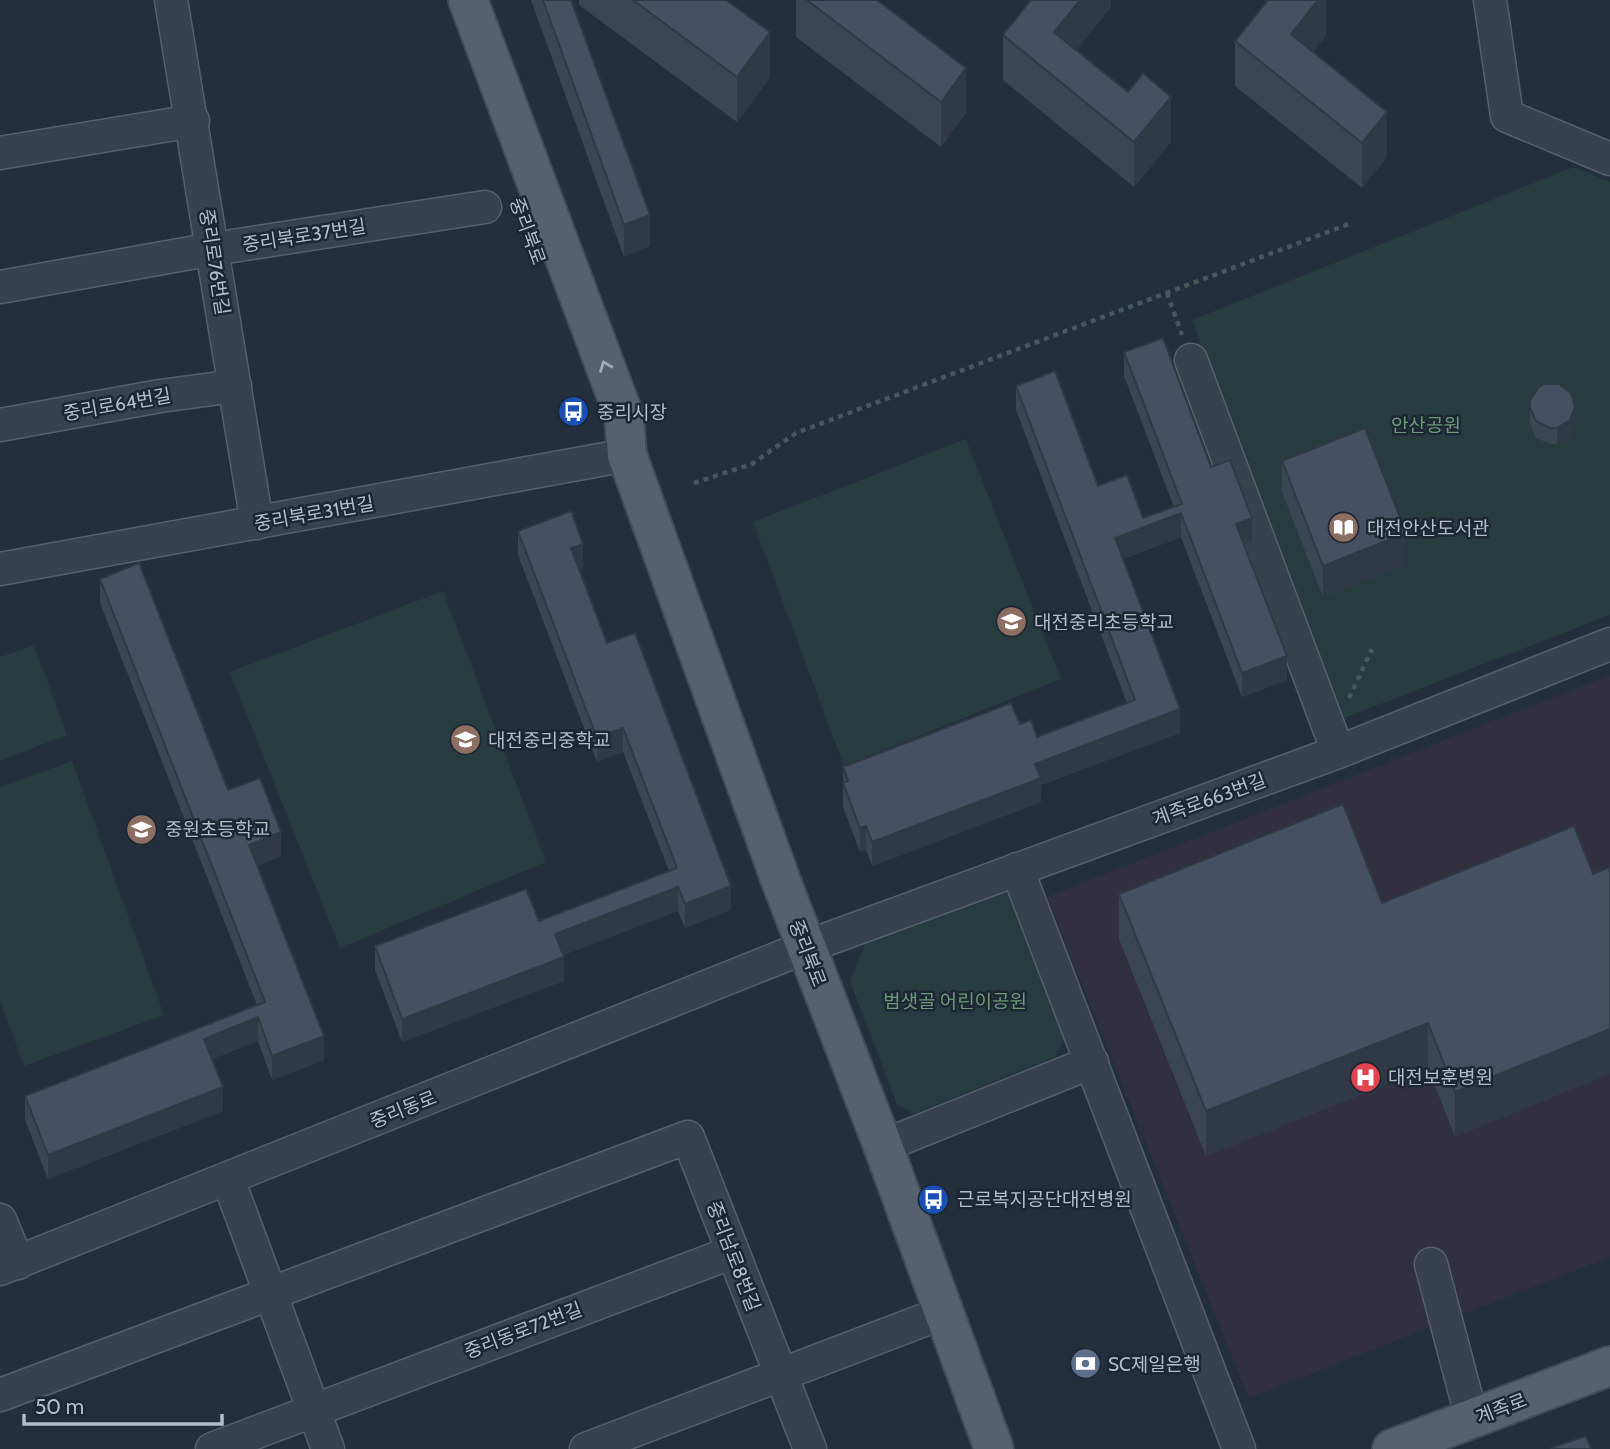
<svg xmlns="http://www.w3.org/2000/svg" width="1610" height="1449" viewBox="0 0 1610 1449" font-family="Cabin,'Noto Sans KR',sans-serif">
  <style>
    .medical { fill: #32303f }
    .park { fill: #263c3f }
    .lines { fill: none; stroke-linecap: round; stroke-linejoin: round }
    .minor-casing { stroke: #565f6c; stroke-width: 35 }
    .major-casing { stroke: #414a57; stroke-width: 42 }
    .path { stroke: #44595c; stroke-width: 4.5; stroke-dasharray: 5 5; stroke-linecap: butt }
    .minor { stroke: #38414e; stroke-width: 32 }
    .major { stroke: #56606e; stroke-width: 38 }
    .wall { fill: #3b4654 }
    .shaded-wall { fill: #303945 }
    .building { fill: #455162; stroke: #303945; stroke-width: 2 }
    .oneway { stroke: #a1aab7 }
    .labels { text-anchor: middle; stroke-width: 5; stroke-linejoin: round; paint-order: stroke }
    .street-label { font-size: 19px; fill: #b4bcc9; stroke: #1d2633 }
    .poi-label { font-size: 19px; fill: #b4bcc9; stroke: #1d2633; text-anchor: start }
    .park-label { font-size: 19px; fill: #6b9a76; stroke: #1d2633 }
  </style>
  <rect width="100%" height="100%" fill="#242f3e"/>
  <polygon class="medical" points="1610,675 1610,1257 1249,1398 1047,897"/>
  <g class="park">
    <polygon points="1574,167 1610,182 1610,615 1339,720 1192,320"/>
    <polygon points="966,439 1061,679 844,766 753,522"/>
    <polygon points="443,591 546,862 340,948 230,672"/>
    <polygon points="34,645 67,735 0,761 0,657"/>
    <polygon points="72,761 164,1015 24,1066 0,1000 0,787"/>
    <polygon points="1013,883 1069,1028 1055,1057 914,1114 897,1104 850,981 867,939"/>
  </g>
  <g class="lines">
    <defs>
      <g id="minor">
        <polyline points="171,0 257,523"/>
        <polyline points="1490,0 1507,116 1610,159"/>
        <polyline points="0,153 193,121"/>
        <polyline points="0,287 213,249 485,207"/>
        <polyline points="1191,360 1338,752"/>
        <polyline points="0,425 160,396 235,386"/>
        <polyline points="0,569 627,455"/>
        <polyline points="1017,869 1239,1449"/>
        <polyline points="883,1146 1092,1062"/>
        <polyline points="228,1179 328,1449"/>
        <polyline points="0,1220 18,1263"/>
        <polyline points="1431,1264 1472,1419"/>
        <polyline points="0,1269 806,947 1338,752 1610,644"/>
        <polyline points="0,1395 688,1137 810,1449"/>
        <polyline points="212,1449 733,1252"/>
        <polyline points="586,1449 945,1312"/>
      </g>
      <g id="major">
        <polyline points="468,0 624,416 627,455 781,881 883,1146 994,1449"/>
        <polyline points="1392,1449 1610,1366"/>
      </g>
    </defs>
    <use href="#minor" class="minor-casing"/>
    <use href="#major" class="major-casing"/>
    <g class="path">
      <polyline points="1167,293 1182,335"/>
      <polyline points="694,483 752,464 796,433 1349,224"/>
      <polyline points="1349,698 1372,649"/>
    </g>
    <use href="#minor" class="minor"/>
    <use href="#major" class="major"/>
  </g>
  <g class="wall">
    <polygon points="531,0 571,0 650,246 624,257"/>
    <polygon points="579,0 726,0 770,77 737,122 579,5"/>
    <polygon points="796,0 877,0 966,113 941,147 796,37"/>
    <polygon points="1111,0 1111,7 1076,50 1128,92 1171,142 1134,187 1003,80 1003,35"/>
    <polygon points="1326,0 1326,35 1313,52 1387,157 1362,188 1235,86 1235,41"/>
    <polygon points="1124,352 1211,467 1252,542 1244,544 1287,680 1242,697 1181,537 1123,559 1180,733 1041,785 1041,802 872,866 866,850 860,852 843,807 843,767 1020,724 1037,737 1127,703 1016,410 1016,386 1098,486 1143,518 1174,507 1124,376"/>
    <polygon points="1530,401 1575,423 1570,437 1557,444 1550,444 1536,438 1530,424"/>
    <polygon points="1282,461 1406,565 1323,597 1282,492"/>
    <polygon points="518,531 583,568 579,569 607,643 731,910 685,928 678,911 563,955 564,981 402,1042 375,970 375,946 539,921 669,871 623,752 597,762 518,555"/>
    <polygon points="100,579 228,790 281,856 257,866 324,1060 272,1080 258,1041 212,1059 223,1111 48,1179 25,1120 25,1096 257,1005 100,603"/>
    <polygon points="1574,826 1455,1137 1428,1068 1206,1156 1119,939 1119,894 1382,903"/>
  </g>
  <g class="shaded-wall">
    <polygon points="1080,0 1111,0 1111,7 1054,77 1054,32"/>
    <polygon points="1318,0 1326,0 1326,35 1291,79 1291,34"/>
    <polygon points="770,32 770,77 737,122 737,77"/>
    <polygon points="966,68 966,113 941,147 941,102"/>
    <polygon points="1171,97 1171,142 1134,187 1134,142"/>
    <polygon points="1387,112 1387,157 1362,188 1362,143"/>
    <polygon points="650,215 650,246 624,257 624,225"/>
    <polygon points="1575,407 1575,423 1570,437 1557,444 1557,428"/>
    <polygon points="1181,513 1181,537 1115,562 1115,538"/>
    <polygon points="1252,518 1252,542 1236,547 1236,524"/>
    <polygon points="1406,533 1406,565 1323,597 1323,566"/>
    <polygon points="583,544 583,568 571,572 571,548"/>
    <polygon points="1287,656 1287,680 1242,697 1242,673"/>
    <polygon points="1180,709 1180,733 1041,785 1041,802 872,866 872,842 1035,764"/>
    <polygon points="623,728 623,752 597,762 597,738"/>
    <polygon points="866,826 866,850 860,852 860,828"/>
    <polygon points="281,832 281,856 249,869 249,845"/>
    <polygon points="731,886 731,910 685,928 685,904"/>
    <polygon points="678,887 678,911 555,958 555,934"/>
    <polygon points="564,957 564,981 402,1042 402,1019"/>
    <polygon points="258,1017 258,1041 204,1062 204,1039"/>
    <polygon points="1428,1023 1428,1068 1206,1156 1206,1111"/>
    <polygon points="1610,1029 1610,1074 1455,1137 1455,1092"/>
    <polygon points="324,1036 324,1060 272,1080 272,1056"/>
    <polygon points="223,1087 223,1111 48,1179 48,1155"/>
  </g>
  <g class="building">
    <polygon points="543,0 571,0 650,215 624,225"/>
    <polygon points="633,0 726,0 770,32 737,77"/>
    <polygon points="807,0 877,0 966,68 941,102"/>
    <polygon points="1031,0 1080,0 1054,32 1128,92 1143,73 1171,97 1134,142 1003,35"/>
    <polygon points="1268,0 1318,0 1291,34 1387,112 1362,143 1235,41"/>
    <polygon points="1163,338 1211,467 1230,460 1252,518 1236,524 1287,656 1242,673 1181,513 1115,538 1180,709 1035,764 1041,778 872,842 866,826 860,828 843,783 848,781 843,767 1011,703 1020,724 1031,720 1037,737 1135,700 1016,386 1055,371 1098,486 1127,475 1143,518 1182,504 1124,352"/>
    <polygon points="1544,384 1559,384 1571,393 1575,407 1570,420 1557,428 1550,428 1536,421 1530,408 1530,401 1538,388"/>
    <polygon points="1365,428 1406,533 1323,566 1282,461"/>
    <polygon points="571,511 583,544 571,548 607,643 635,633 731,886 685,904 678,887 555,934 564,957 402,1019 375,946 526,889 539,921 677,868 623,728 597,738 518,531"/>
    <polygon points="139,563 228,790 260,778 281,832 249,845 324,1036 272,1056 258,1017 204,1039 223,1087 48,1155 25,1096 265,1002 100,579"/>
    <polygon points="1343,804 1382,903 1574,826 1593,874 1610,867 1610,1029 1455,1092 1428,1023 1206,1111 1119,894"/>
    <polygon points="1586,1436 1591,1449 1551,1449 1551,1448"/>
  </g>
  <defs><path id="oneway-chevron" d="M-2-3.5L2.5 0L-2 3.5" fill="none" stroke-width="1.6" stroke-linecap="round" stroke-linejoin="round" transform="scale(1.75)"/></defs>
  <use class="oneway" href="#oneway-chevron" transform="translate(605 366) rotate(-111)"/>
  <defs>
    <symbol id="bus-disc" viewBox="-11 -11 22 22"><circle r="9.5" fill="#1a4fb4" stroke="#1d2633"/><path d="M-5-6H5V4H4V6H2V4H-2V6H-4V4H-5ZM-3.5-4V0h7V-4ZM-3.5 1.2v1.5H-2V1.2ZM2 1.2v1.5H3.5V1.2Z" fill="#fff"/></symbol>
    <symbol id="library-disc" viewBox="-11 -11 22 22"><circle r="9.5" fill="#8d6e63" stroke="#1d2633"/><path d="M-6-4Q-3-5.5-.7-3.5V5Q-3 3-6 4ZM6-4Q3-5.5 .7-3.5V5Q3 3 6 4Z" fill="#fff"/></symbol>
    <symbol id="school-disc" viewBox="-11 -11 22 22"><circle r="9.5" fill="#8d6e63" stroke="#1d2633"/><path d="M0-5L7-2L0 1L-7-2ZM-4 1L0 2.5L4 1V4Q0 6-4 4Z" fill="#fff"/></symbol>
    <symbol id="hospital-disc" viewBox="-11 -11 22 22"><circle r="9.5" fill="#e0444e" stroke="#1d2633"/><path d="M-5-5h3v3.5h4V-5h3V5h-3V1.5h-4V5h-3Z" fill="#fff"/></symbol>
    <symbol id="bank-disc" viewBox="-11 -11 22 22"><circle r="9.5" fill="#5c6f8a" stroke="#1d2633"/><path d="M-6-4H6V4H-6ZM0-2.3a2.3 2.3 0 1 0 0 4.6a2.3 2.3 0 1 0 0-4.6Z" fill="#fff"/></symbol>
  </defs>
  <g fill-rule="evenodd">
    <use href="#bus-disc" x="556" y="394" width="35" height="35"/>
    <use href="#library-disc" x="1326" y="510" width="35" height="35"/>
    <use href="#school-disc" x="994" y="604" width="35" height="35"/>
    <use href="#school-disc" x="448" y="722" width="35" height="35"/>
    <use href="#school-disc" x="124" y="812" width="35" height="35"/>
    <use href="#hospital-disc" x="1348" y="1060" width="35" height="35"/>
    <use href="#bus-disc" x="916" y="1182" width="35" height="35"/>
    <use href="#bank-disc" x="1068" y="1346" width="35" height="35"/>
  </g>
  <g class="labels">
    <g class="street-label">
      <text transform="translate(528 231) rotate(70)" y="7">중리북로</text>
      <text transform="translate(304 235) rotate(-9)" y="7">중리북로37번길</text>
      <text transform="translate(215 262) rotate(81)" y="7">중리로76번길</text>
      <text transform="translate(117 404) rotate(-10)" y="7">중리로64번길</text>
      <text transform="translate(314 513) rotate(-10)" y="7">중리북로31번길</text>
      <text transform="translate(1209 799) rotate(-20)" y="7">계족로663번길</text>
      <text transform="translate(808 953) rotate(69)" y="7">중리북로</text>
      <text transform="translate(403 1109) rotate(-22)" y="7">중리동로</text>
      <text transform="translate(734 1256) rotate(69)" y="7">중리남로8번길</text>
      <text transform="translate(523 1330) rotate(-21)" y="7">중리동로72번길</text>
      <text transform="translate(1501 1408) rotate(-21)" y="7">계족로</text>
    </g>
    <g class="poi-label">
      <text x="597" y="419">중리시장</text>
      <text x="1367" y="535">대전안산도서관</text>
      <text x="1034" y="629">대전중리초등학교</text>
      <text x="488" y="747">대전중리중학교</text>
      <text x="165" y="836">중원초등학교</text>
      <text x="1388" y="1084">대전보훈병원</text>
      <text x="957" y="1206">근로복지공단대전병원</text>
      <text x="1108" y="1371">SC제일은행</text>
    </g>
    <g class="park-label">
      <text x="1426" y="432">안산공원</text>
      <text x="955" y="1008">범샛골 어린이공원</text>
    </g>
  </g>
  <path d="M24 1414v10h198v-10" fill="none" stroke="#b4bcc9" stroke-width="3.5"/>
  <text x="35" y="1414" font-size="21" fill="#b4bcc9" stroke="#1d2633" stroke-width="5" paint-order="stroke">50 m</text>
</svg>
